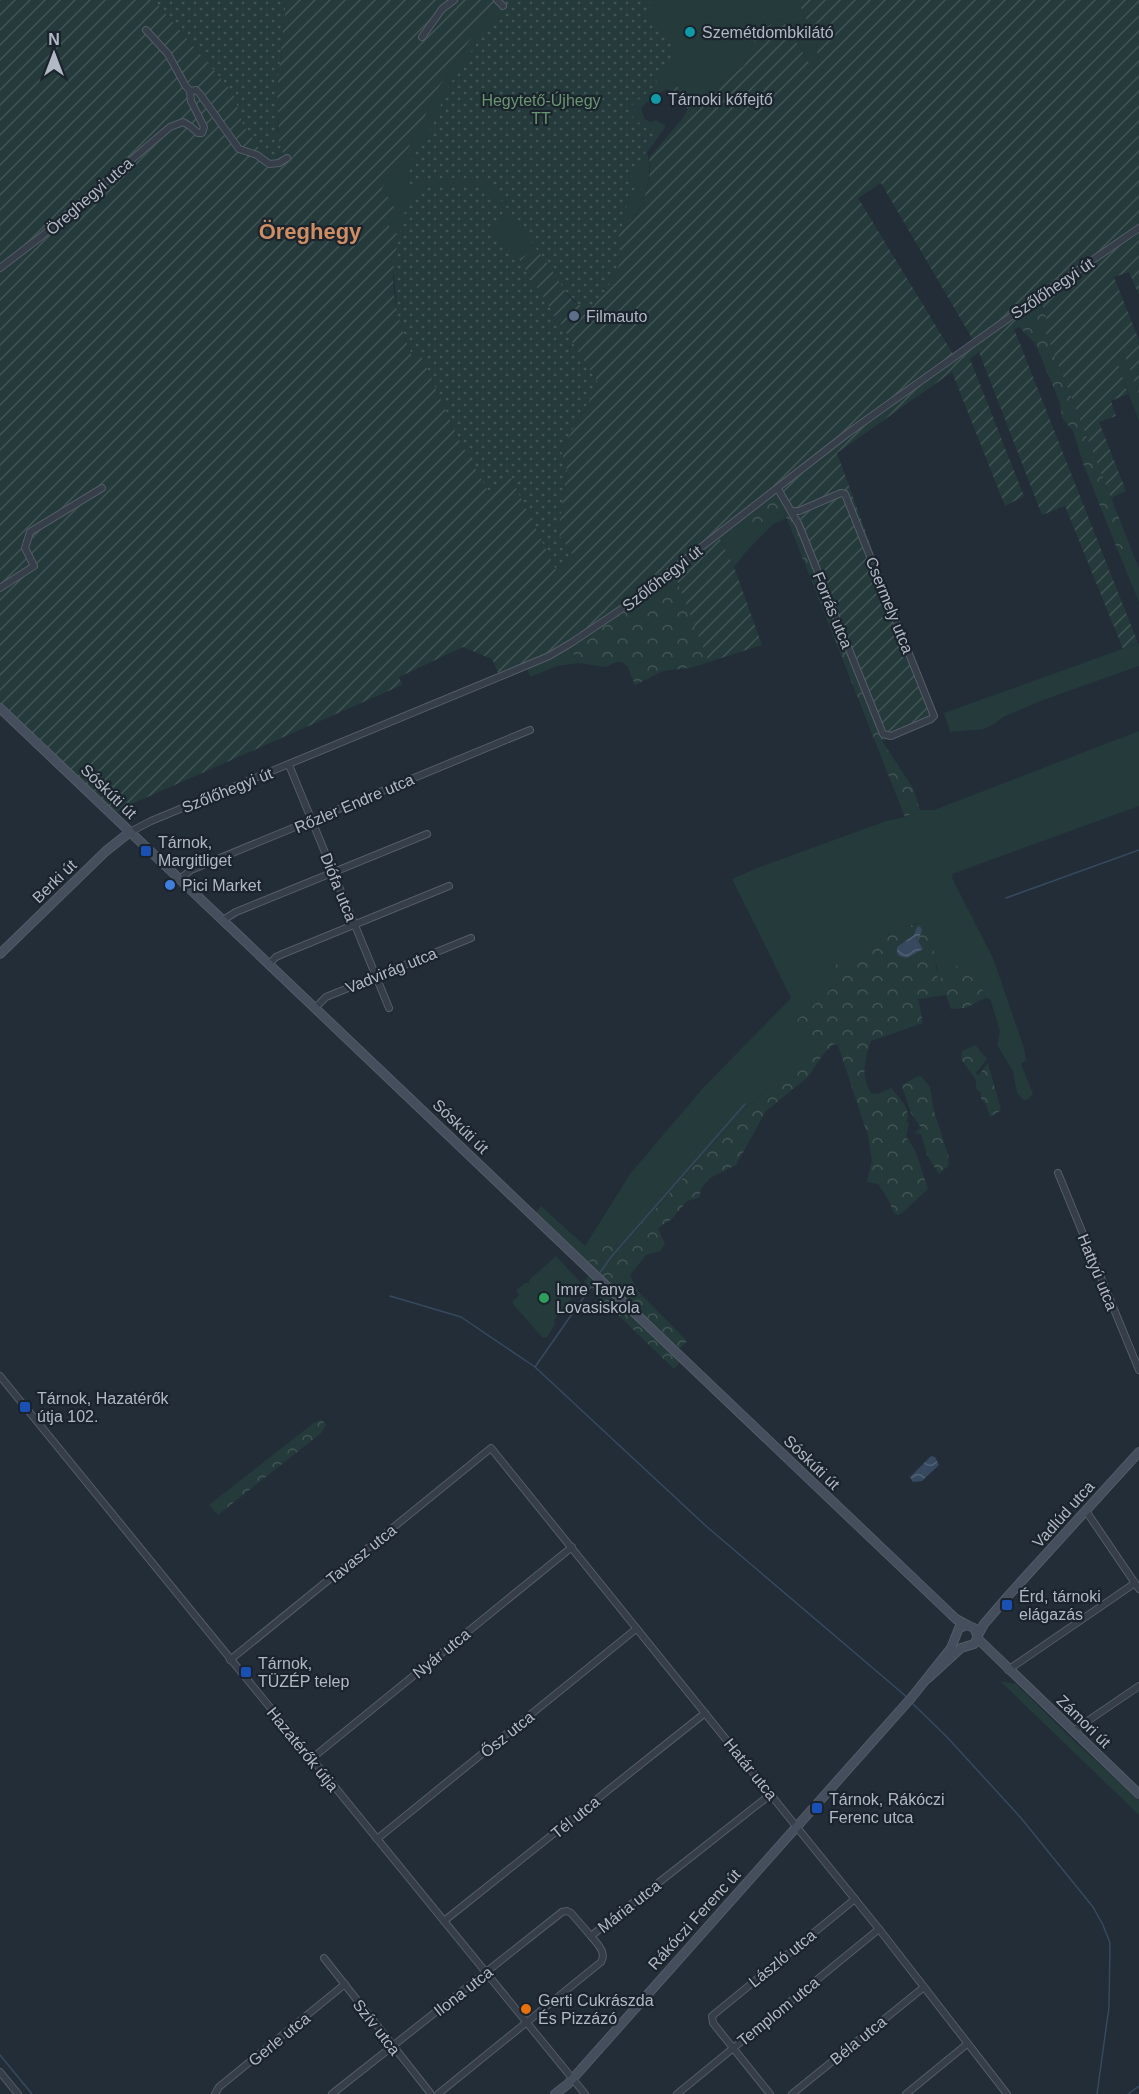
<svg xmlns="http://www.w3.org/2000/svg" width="1139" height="2094" viewBox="0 0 1139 2094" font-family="Arial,sans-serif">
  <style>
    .grass { fill: #253a3a }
    .forest { fill: url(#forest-crowns) }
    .park { fill: url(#park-dots) }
    .garden { fill: url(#garden-furrows); fill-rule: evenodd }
    .water { fill: url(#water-waves) }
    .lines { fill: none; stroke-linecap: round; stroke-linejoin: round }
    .stream { stroke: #36495f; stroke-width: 1.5 }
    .street-casing { stroke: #545c67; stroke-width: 8 }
    .secondary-casing { stroke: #545c67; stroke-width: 10 }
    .street { stroke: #363e49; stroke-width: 6 }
    .secondary { stroke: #444e5c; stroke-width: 8 }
    .culture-dot { fill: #0f9aa8; stroke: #1b242d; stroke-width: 2 }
    .service-dot { fill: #5c6f8a; stroke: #1b242d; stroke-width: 2 }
    .transit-dot { fill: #1a4fb4; stroke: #1b242d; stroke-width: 2 }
    .shop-dot { fill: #3f7fe0; stroke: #1b242d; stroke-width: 2 }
    .leisure-dot { fill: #2e9e5b; stroke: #1b242d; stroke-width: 2 }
    .food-dot { fill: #e8710a; stroke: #1b242d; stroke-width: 2 }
    .labels { text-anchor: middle; stroke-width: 4.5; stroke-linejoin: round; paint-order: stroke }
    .poi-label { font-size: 16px; fill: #b1b9c5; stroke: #1b242d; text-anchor: start }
    .park-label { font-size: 16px; fill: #699571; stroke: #1b242d }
    .street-label { font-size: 16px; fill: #b1b9c5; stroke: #1b242d }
    .district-label { font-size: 22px; font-weight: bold; fill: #ce8d62; stroke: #1b242d }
  </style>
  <defs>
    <pattern id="forest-crowns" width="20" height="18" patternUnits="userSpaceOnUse" patternTransform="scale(1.5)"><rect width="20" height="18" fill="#253a3a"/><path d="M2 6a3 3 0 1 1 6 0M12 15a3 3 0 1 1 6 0" fill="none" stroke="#425455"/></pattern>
    <pattern id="park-dots" width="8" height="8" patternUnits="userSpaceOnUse" patternTransform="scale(1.5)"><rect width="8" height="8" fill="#253a3a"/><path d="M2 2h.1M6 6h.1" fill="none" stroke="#425455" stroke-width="1.8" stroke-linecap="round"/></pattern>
    <pattern id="garden-furrows" width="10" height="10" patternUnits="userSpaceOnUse" patternTransform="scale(1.5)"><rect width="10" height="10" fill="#253a3a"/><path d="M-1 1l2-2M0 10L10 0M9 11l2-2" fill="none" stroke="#425455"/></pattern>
    <pattern id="water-waves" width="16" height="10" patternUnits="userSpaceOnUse" patternTransform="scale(1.5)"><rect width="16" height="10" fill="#36495f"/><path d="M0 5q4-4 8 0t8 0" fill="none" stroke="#516174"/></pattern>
  </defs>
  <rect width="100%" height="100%" fill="#222d38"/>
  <g class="grass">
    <path d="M496,0h301l19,38 2,25 -5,6 -28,-45 -6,-5 -25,22 -10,25 -19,12 -29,34 -2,-8 -12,-8 -7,-13 -29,20 -5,6 4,10 5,3 6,-2 10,6 -19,27c7,18 -2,49 -13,65 -4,7 -10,7 -15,17l-68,76 -162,-80v-14l-7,-29 14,-20 8,-7 9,-26 9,-11 11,-28z"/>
    <polygon points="1124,354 1139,394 1139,421 1115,358"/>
    <polygon points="784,511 787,518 773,524 746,552 734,567 718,535 739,519 749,531 773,514"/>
    <polygon points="1132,551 1139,568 1139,602 1120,556"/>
    <polygon points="1139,643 1139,666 1046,699 1003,717 994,724 984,729 950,732 944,713"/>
    <polygon points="569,647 579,663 557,666 530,677 527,668"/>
    <polygon points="1139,731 1139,806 952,874 952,878 993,958 1024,1048 1026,1060 1021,1064 1033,1094 1027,1100 1024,1100 1017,1093 1013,1071 997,1045 1000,1031 990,999 985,998 977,975 971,977 958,967 938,982 936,980 937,966 919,923 900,928 854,955 850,961 833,965 836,985 815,1041 774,1085 747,1107 622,1246 606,1245 588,1262 536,1212 541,1206 585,1246 630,1174 703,1088 791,998 732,879 757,868 886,821 905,817 920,810 934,810"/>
    <polygon points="556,1256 581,1283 561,1314 557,1316 554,1320 555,1324 547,1337 543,1338 513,1304 513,1301 519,1295 516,1290 525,1283 530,1283 529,1280"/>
    <polygon points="1000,1681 1016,1684 1071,1738 1139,1800 1139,1815"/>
  </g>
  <g class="forest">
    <polygon points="1039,300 1049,323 1044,328 1132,551 1120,556 1083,463 1073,431 1062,418 1060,403 1035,343 1019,327 1016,321 1023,316 1022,312"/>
    <polygon points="777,492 792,514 882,741 913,788 920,810 905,817 784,511 773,514 749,532 739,519"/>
    <polygon points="675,573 709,662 690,668 663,671 635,685 628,667 622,662 616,662 606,667 579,663 569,647 624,611"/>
    <path d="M925,922l8,22 5,38 12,-15 8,-1 12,11 7,-3 8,24 -19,10 -15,1 -5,-14 -28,4 5,24 -52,18c-6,18 -11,34 0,52l7,1 13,-6c8,9 22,23 15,35l3,-1 -3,16 2,1 7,11 13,39 -27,25 -3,1 -4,-2 -5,-12 -11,-17 -11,-2 5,-21 -4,-25 -30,-91 -4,-1 -10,9 -16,24 -42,34 -30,54 -26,13 -9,11 -2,9 -12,3 -15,18 -14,9 7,16 -5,7 -14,4 -16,20 8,16 49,50 -14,14 7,7 -6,7 -90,-87 10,-13 -6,-7 18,-17 16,1 125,-139 27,-22 40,-44 -18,-20 40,-36 -10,-9 1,-7c9,-7 20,-5 27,-14l46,-27z"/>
    <polygon points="975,1045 987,1059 976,1073 978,1076 988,1063 1001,1110 990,1117 986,1104 981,1099 981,1093 976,1088 976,1080 961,1059 962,1051"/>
    <polygon points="918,1076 921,1076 930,1087 934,1111 949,1158 948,1166 939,1174 927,1155 921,1134 915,1133 921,1128 911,1113 902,1085"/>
    <polygon points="322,1420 326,1425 321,1433 218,1515 209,1505 315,1422"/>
  </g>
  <g class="park">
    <path d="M154,0h132l-9,92 2,24 -2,13 7,27c-3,8 -9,6 -16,5l-25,-36 -10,-32z"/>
    <path d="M507,0h144l-5,18 18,15 10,13 -2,10 -17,19 2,9 -26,22 5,5 -4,6 23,19 -25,44 6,6c-11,21 -18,40 -12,64l-21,92 -28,-41 -10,-10 -11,-18 -67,-92c-21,-3 -58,-7 -74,6l-6,-7c1,-22 15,-37 25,-54 7,-12 9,-26 16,-38 18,-31 39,-59 59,-88z"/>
    <polygon points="435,185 483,187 505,216 489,229 519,259 599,384 561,450 567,470 558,533 575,558 557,573 511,478 488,491 457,436 420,353 412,356 397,316 393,261 406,207 412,196 426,186"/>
  </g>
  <path class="garden" d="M0,0h154l79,93 10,32 25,36 3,2 12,-4 1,-3 -6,-19 1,-21 -2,-24 9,-92h210l-63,96 -11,28 -9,11 -9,26 -8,7 -14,20 13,20 -6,9v13l11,5c-14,46 -5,78 12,121l8,-3 37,83 31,55 23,-13 46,94 18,-14 -17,-25 9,-63 -6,-20 38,-66 -80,-125 17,-10c6,7 12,15 17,23 9,13 20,41 41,34 17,-27 32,-35 25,-71 5,-10 11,-10 15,-17 10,-14 19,-43 15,-60l33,-39 6,-10 -22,-21 9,-5c7,11 17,18 22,28l28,-33 19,-12 10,-25 10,-12 16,-10 5,5 28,45 5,-6 -2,-25 -19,-38h342v295l-10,-23 -15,5 25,63v54l-15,-40 -8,4 12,36 -17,7 5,15 -17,6 27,69 -15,7 -67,-170 5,-5 -9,-23 -18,12 1,4 -7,5 3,6 -5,2 124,314 -15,6 -58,-143 -23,9 -63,-163 -9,7 54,137 -19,10 -53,-134 -115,81 97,267 -52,21 -90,-227 -15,-22 -59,43 16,32 28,78 -53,17 -35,-89 -50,38 -55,36 -70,28 -7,-16 -29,-12 -64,30 3,8 -282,124 -9,9 -111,-106zM881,183l92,157 -20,14 -95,-156z"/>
  <g class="water">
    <polygon points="920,926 922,930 920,936 916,938 923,949 907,958 899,956 897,953 897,947 914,935 917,927"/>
    <polygon points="931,1456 935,1457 939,1465 922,1481 913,1482 910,1477"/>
  </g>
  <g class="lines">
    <g class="stream">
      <polyline points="1006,898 1139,850"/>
      <polyline points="599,1274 611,1257 745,1104"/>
      <polyline points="390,1296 461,1317 535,1367 706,1526 908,1698"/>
      <polyline points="535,1367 595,1281"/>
      <polyline points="911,1702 947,1737 1021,1818 1093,1907 1103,1925 1110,1943 1109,2007 1097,2094"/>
      <polyline points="0,2055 32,2094"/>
      <polyline points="1128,2094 1139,2086"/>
    </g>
    <defs>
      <g id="street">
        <polyline points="497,0 503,6"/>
        <polyline points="146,30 168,54 185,85 190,91"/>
        <polyline points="422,37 442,9 454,0"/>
        <polyline points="190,91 196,90 200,94 239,149 257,155 269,164 279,163 287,158"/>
        <polyline points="0,268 43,235 170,127 183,122 190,126 198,133 202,133 204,127 191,101 190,91"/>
        <polyline points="778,489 799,525 883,734 891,736 931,719 934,716 845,494 841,493 799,511 792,511"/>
        <polyline points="0,588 34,566 25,548 30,532 102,488"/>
        <polyline points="289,765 389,1008"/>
        <polyline points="130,832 151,821 511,672 549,656 571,643 623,608 848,433 1013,315 1139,228"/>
        <polyline points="180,879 191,870 530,730"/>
        <polyline points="223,920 236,912 427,834"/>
        <polyline points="269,964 276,957 285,953 449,886"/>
        <polyline points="315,1008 326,997 471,938"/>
        <polyline points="1058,1173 1139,1370"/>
        <polyline points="0,1376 585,2094"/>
        <polyline points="1086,1511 1139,1589"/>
        <polyline points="230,1660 491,1448 879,1929 1007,2094"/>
        <polyline points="1008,1670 1135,1583"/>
        <polyline points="1073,1731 1139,1686"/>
        <polyline points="311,1759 572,1547"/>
        <polyline points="377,1839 636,1629"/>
        <polyline points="444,1921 705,1713"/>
        <polyline points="324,1958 431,2094"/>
        <polyline points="0,2072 18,2094"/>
        <polyline points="215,2094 219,2087 345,1984"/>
        <polyline points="332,2094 562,1912 567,1911 571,1913 591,1936"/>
        <path d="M438,2094l163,-132c6,-10 -4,-18 -10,-26l180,-142"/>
        <polyline points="677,2094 879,1929"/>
        <polyline points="770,2094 713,2023 712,2016 855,1899"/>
        <polyline points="792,2094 924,1987"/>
        <polyline points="906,2094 967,2044"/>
      </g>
      <g id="secondary">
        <polyline points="0,708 956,1619 967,1625"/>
        <polyline points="0,954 106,851 130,832"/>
        <polyline points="978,1635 984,1624 1009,1595 1139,1452"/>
        <polyline points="977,1638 1139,1794"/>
        <polyline points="555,2094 568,2084 912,1697 951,1648 959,1628 967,1625 974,1628 978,1637 974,1644 961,1648 927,1679"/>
      </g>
    </defs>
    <use href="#street" class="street-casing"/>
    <use href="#secondary" class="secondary-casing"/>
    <use href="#street" class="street"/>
    <use href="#secondary" class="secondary"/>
  </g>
  <g class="culture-dot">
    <circle cx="690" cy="32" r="6"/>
    <circle cx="656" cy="99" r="6"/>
  </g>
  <circle class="service-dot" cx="574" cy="316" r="6"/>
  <g class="transit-dot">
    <rect x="140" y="845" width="12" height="12" rx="3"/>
    <rect x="19" y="1401" width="12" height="12" rx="3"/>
    <rect x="1001" y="1599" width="12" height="12" rx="3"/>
    <rect x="240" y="1666" width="12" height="12" rx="3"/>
    <rect x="811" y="1802" width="12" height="12" rx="3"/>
  </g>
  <circle class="shop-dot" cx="170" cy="885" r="6"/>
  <circle class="leisure-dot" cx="544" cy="1298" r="6"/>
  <circle class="food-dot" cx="526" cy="2009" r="6"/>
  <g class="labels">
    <g class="poi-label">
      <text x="702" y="38">Szemétdombkilátó</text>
      <text x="668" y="105">Tárnoki kőfejtő</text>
      <text x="586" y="322">Filmauto</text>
      <text x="158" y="848">Tárnok,<tspan x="158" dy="18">Margitliget</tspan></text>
      <text x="182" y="891">Pici Market</text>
      <text x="556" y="1295">Imre Tanya<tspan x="556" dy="18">Lovasiskola</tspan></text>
      <text x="37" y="1404">Tárnok, Hazatérők<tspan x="37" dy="18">útja 102.</tspan></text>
      <text x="1019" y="1602">Érd, tárnoki<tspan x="1019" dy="18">elágazás</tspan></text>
      <text x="258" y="1669">Tárnok,<tspan x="258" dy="18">TÜZÉP telep</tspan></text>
      <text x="829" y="1805">Tárnok, Rákóczi<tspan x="829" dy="18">Ferenc utca</tspan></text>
      <text x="538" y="2006">Gerti Cukrászda<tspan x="538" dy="18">És Pizzázó</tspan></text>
    </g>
    <g class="park-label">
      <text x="541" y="106">Hegytető-Újhegy<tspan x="541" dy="18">TT</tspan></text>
    </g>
    <g class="street-label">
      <text transform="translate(89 196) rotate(-41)" y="6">Öreghegyi utca</text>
      <text transform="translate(1052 288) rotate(-34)" y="6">Szőlőhegyi út</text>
      <text transform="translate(662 578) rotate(-38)" y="6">Szőlőhegyi út</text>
      <text transform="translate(890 605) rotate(68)" y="6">Csermely utca</text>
      <text transform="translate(833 610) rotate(68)" y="6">Forrás utca</text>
      <text transform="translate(227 790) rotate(-22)" y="6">Szőlőhegyi út</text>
      <text transform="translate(109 791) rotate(44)" y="6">Sóskúti út</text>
      <text transform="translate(354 803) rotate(-23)" y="6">Rőzler Endre utca</text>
      <text transform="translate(54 881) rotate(-44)" y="6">Berki út</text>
      <text transform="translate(339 887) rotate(68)" y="6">Diófa utca</text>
      <text transform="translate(391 970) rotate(-22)" y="6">Vadvirág utca</text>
      <text transform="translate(461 1126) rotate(44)" y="6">Sóskúti út</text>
      <text transform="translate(1098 1272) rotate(68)" y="6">Hattyú utca</text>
      <text transform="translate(812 1462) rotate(44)" y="6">Sóskúti út</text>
      <text transform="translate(1063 1514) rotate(-48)" y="6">Vadlúd utca</text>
      <text transform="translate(361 1554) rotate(-39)" y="6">Tavasz utca</text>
      <text transform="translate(441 1653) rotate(-39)" y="6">Nyár utca</text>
      <text transform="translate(1084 1721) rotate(44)" y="6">Zámori út</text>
      <text transform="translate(507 1734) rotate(-39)" y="6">Ősz utca</text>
      <text transform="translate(303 1749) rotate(51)" y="6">Hazatérők útja</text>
      <text transform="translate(751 1769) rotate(51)" y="6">Határ utca</text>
      <text transform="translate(575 1817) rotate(-39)" y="6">Tél utca</text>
      <text transform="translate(629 1906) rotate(-38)" y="6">Mária utca</text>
      <text transform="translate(694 1919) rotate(-48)" y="6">Rákóczi Ferenc út</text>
      <text transform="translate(782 1958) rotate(-39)" y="6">László utca</text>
      <text transform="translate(463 1991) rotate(-38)" y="6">Ilona utca</text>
      <text transform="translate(778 2011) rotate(-39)" y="6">Templom utca</text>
      <text transform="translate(377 2027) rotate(52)" y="6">Szív utca</text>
      <text transform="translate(279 2039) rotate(-39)" y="6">Gerle utca</text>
      <text transform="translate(858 2040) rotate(-39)" y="6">Béla utca</text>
    </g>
    <g class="district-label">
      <text x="310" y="239">Öreghegy</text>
    </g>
  </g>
  <g transform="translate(54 54)" stroke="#1b242d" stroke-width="4.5" paint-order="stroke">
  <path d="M0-4.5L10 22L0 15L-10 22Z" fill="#b1b9c5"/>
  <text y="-9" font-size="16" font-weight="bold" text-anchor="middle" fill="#b1b9c5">N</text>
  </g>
</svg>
